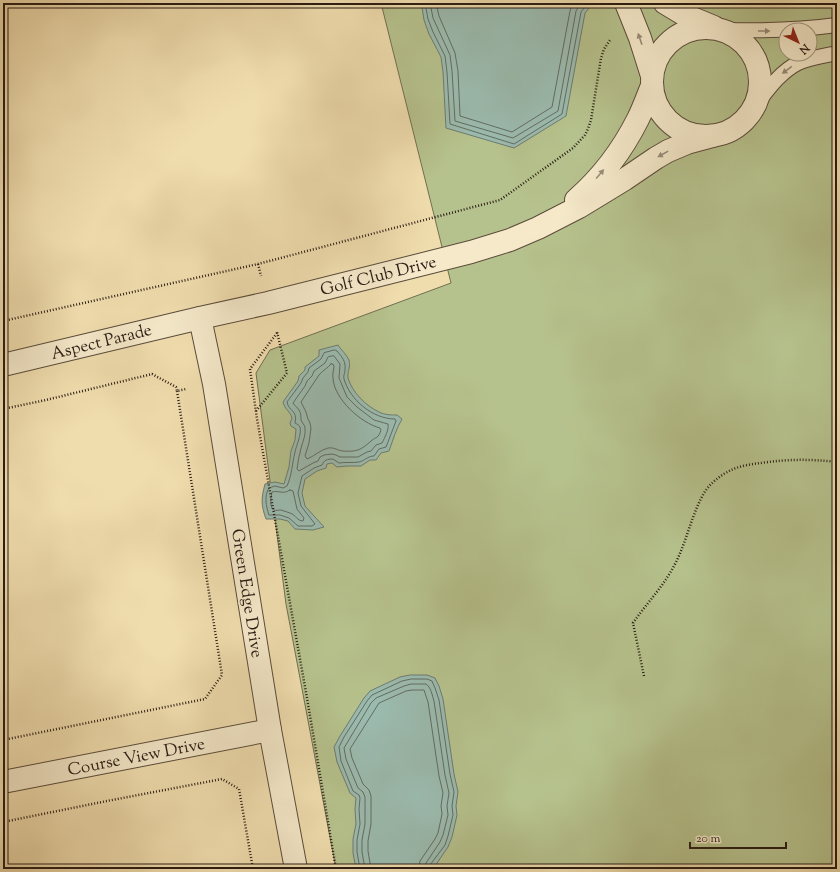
<svg xmlns="http://www.w3.org/2000/svg" width="840" height="872" viewBox="0 0 840 872" font-family="'Sorts Mill Goudy',serif">
  <style>
    .green { fill: #b6c28d; stroke: #706f51; fill-rule: evenodd }
    .water { fill: #9bbbaf; stroke: #6d7b71 }
    .lines { fill: none; stroke-linecap: round; stroke-linejoin: round }
    .shore { stroke: #626c62; stroke-width: 1 }
    .lane-casing { stroke: #5b4c3b; stroke-width: 16 }
    .street-casing { stroke: #5b4c3b; stroke-width: 24 }
    .path { stroke: #291c15; stroke-width: 2.5; stroke-dasharray: 1 2; stroke-linecap: butt }
    .lane { stroke: #f5e9ca; stroke-width: 14 }
    .street { stroke: #f5e9ca; stroke-width: 22 }
    .oneway { fill: #998d79 }
    .labels { text-anchor: middle; stroke-width: 3; stroke-linejoin: round; paint-order: stroke }
    .street-label { font-size: 17px; fill: #291c15; stroke: #f5e9ca }
  </style>
  <rect width="100%" height="100%" fill="#f0ddae"/>
  <filter id="stains"><feTurbulence type="fractalNoise" baseFrequency=".005" numOctaves="4"/><feColorMatrix values="0 0 0 0 .2 0 0 0 0 .09 0 0 0 0 .02 0 0 0 .5 -.17"/></filter>
  <radialGradient id="worn" r=".72"><stop offset=".6" stop-color="#630" stop-opacity="0"/><stop offset="1" stop-color="#630" stop-opacity=".3"/></radialGradient>
  <path class="green" d="M381,3h456v866h-501l-50,-265 -30,-231 14,-23 181,-67zM786,30h24v24h-24z"/>
  <g class="water">
    <polygon points="420,3 593,3 585,13 566,116 514,148 446,128 443,72 441,57 429,34 424,20 422,7"/>
    <path d="M338,345c3,5 9,10 11,15 2,6 -2,13 -1,18 4,14 18,28 31,34 6,3 12,3 18,3l5,4c-6,10 -9,21 -13,32l-8,2 -5,7h-6l-9,6h-14l-10,1 -5,-4 -5,1 -1,4 -9,3 -12,8 -3,14 3,13 19,21 -11,3 -18,-1 -7,-8 -8,-2h-14c-5,-14 -5,-20 -1,-35l10,-2 9,2 5,-17 2,-16 4,-11 1,-11 -5,-3 -1,-3 2,-5c-2,-7 -7,-8 -9,-16l15,-21 1,-5 6,-6v-3l14,-11v-6z"/>
    <polygon points="410,675 427,675 435,678 439,686 443,699 454,774 458,792 456,806 457,815 452,837 448,847 433,869 356,869 353,853 353,839 356,824 355,809 356,798 350,793 337,762 334,747 340,736 364,698 370,691 400,677"/>
  </g>
  <g class="lines">
    <g class="shore">
      <polyline points="425,3 428,19 433,32 445,56 447,72 450,124 514,144 562,114 581,12 588,3"/>
      <polyline points="430,3 433,18 450,55 452,71 455,121 513,138 558,111 576,11 581,3"/>
      <polyline points="436,3 439,16 455,53 458,71 460,116 512,132 552,107 570,11 573,3"/>
      <path d="M335,350l2,1c5,6 9,10 8,19 0,3 -2,6 -1,9 6,21 29,40 51,40l1,2 -10,26 -7,2 -5,7c-6,0 -10,5 -15,6 -6,1 -14,0 -20,1l-6,-4c-6,0 -9,1 -11,6l-8,3 -12,8 -4,17 3,13 14,18 -3,2h-14l-9,-8 -9,-3h-11c-3,-9 -5,-19 0,-27l6,-2 8,2 4,-2c5,-11 5,-22 8,-34 1,-6 7,-18 5,-25 -1,-2 -3,-3 -5,-4 3,-13 -6,-11 -8,-21l14,-19 2,-5 5,-6 1,-4 12,-9 3,-6z"/>
      <path d="M334,356l6,8 -1,14 8,19 10,10 17,13 14,4c1,6 -3,13 -6,19l-6,2 -5,6 -4,1 -9,5h-18l-4,-2 -4,-1 -8,1 -4,2 -2,4 -5,2 -14,8 -2,-2c1,-5 1,-10 3,-16 1,-8 6,-16 5,-25 0,-3 -3,-5 -4,-8 0,-4 0,-7 -2,-10 -2,-3 -4,-4 -6,-7l12,-17 2,-5 5,-5 2,-5 11,-8 3,-6z"/>
      <path d="M331,364h2l1,2c0,4 -2,8 -1,12 1,21 28,45 47,50l1,2c-3,9 -4,6 -10,11 -10,9 -14,11 -28,10 -5,0 -8,-4 -15,-3 -8,2 -13,8 -21,11l-2,-3 4,-13 2,-15 -1,-5 -2,-4 -2,-7 -5,-10c6,-9 12,-18 18,-27 3,-4 9,-7 12,-11z"/>
      <path d="M290,490l3,1 4,18 7,9 -1,3c-6,0 -7,-6 -13,-8 -3,-1 -6,-2 -9,-3 -3,0 -5,1 -7,0 -5,-2 -3,-14 -2,-18 7,-2 11,3 18,-2z"/>
      <polyline points="360,869 357,852 357,840 360,824 359,809 360,798 359,795 353,791 341,761 339,747 344,737 367,701 372,695 402,681 411,679 427,679 432,681 435,688 439,700 450,774 454,792 452,806 453,815 448,836 445,845 430,865 430,869"/>
      <path d="M365,869l-3,-17v-12l3,-16v-27l-2,-5 -5,-4 -12,-29 -2,-11 27,-45 5,-5 28,-12 7,-2h15c5,3 6,11 8,17l11,74 4,18 -2,13 1,9 -5,20 -3,7 -14,21 -1,6"/>
      <polyline points="371,869 368,851 368,841 371,824 371,796 369,790 363,784 352,758 350,749 379,703 406,691 412,690 424,690 428,702 439,776 443,793 441,806 442,814 438,833 435,839 420,861 419,869"/>
    </g>
    <defs>
      <g id="lane">
        <path d="M725,30c38,1 75,0 112,-5"/>
        <path d="M752,110c13,-16 26,-37 46,-47 12,-6 26,-7 39,-10"/>
      </g>
      <g id="street">
        <polyline points="626,3 640,38 652,76"/>
        <polyline points="665,3 685,15 714,27"/>
        <circle cx="706" cy="82" r="54"/>
        <path d="M576,200c25,-22 47,-51 62,-81 5,-10 9,-21 13,-31"/>
        <polyline points="200,318 214,384 270,730 296,869"/>
        <polyline points="3,365 200,318 268,303 471,252 510,240 538,228 579,207 625,179 656,158 668,151 687,143 713,136"/>
        <polyline points="3,782 270,730"/>
      </g>
    </defs>
    <use href="#lane" class="lane-casing"/>
    <use href="#street" class="street-casing"/>
    <g class="path">
      <polyline points="258,264 261,276"/>
      <polyline points="3,321 258,264 500,200 573,148 585,135 588,129 591,120 601,58 604,49 610,40"/>
      <polyline points="277,333 250,369 257,419 307,698 336,869"/>
      <polyline points="3,409 46,400 152,374 176,387 177,391 186,389"/>
      <polyline points="256,411 287,373 277,332"/>
      <path d="M644,676l-11,-53c13,-19 31,-37 42,-59 12,-23 16,-48 29,-71 6,-10 17,-18 27,-23 9,-4 20,-6 30,-7 27,-4 49,-4 76,-1"/>
      <polyline points="3,740 205,699 222,675 177,391"/>
      <polyline points="3,822 107,801 222,779 239,789 253,869"/>
    </g>
    <use href="#lane" class="lane"/>
    <use href="#street" class="street"/>
  </g>
  <defs><path id="oneway-solid" d="M-6-.8H1V-3.2L6.5 0L1 3.2V.8H-6Z"/></defs>
  <g class="oneway">
    <use href="#oneway-solid" transform="translate(764 31)"/>
    <use href="#oneway-solid" transform="translate(640 39) rotate(-109)"/>
    <use href="#oneway-solid" transform="translate(787 70) rotate(144)"/>
    <use href="#oneway-solid" transform="translate(663 154) rotate(151)"/>
    <use href="#oneway-solid" transform="translate(600 174) rotate(-50)"/>
  </g>
  <g class="labels">
    <g class="street-label">
      <text transform="translate(378 275) rotate(-14)" y="6">Golf Club Drive</text>
      <text transform="translate(101 341) rotate(-14)" y="6">Aspect Parade</text>
      <text transform="translate(248 593) rotate(81)" y="6">Green Edge Drive</text>
      <text transform="translate(136 756) rotate(-11)" y="6">Course View Drive</text>
    </g>
  </g>
  <rect width="840" height="872" fill="none" stroke="#f0ddae" stroke-width="16"/>
  <rect x="4" y="4" width="832" height="864" fill="none" stroke="#291c15" stroke-width="2"/>
  <rect x="8" y="8" width="824" height="856" fill="none" stroke="#291c15"/>
  <g transform="translate(798 42) rotate(137)"><circle r="19" fill="#f5e9ca" stroke="#a39782"/>
  <path d="M0-3L7 15L0 10L-7 15Z" fill="#8f2418"/>
  <text y="-6" font-size="11" font-weight="bold" text-anchor="middle" fill="#291c15">N</text>
  </g>
  <path d="M690 842v6h96v-6" fill="none" stroke="#291c15" stroke-width="2"/>
  <text x="696" y="842" font-size="12" fill="#291c15" stroke="#f5e9ca" stroke-width="3" paint-order="stroke">20 m</text>
  <rect width="100%" height="100%" filter="url(#stains)"/>
  <rect width="100%" height="100%" fill="url(#worn)"/>
</svg>
